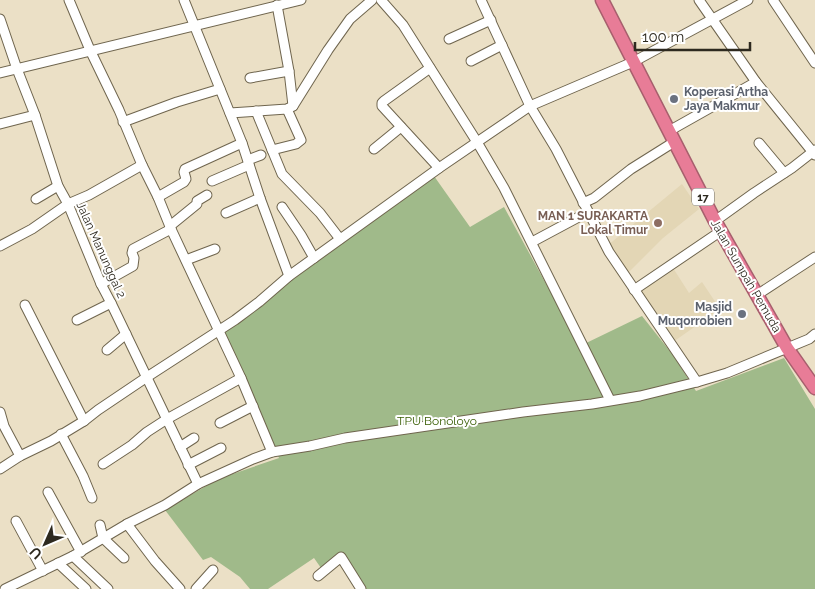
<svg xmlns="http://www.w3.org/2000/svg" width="815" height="589" viewBox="0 0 815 589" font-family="Raleway,sans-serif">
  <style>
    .built { fill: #e3d6b5 }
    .green { fill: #a0ba8a }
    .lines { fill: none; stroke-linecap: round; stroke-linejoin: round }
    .minor-casing { stroke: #6f654e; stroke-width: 11 }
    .highway-casing { stroke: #a75f6d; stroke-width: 15 }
    .minor { stroke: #fff; stroke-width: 9 }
    .highway { stroke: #e87c97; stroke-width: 12 }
    .worship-dot { fill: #6b7280; stroke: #fff; stroke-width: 2 }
    .education-dot { fill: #8d6e63; stroke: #fff; stroke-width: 2 }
    .labels { text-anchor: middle; stroke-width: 4; stroke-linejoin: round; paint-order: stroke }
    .shield { fill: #fff; stroke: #6c6962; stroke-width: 1 }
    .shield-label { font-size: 11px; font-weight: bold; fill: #2d291f }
    .worship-label { font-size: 12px; font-weight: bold; fill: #5b616d; stroke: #fff; text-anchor: start }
    .education-label { font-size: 12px; font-weight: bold; fill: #785e54; stroke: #fff; text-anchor: end }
    .street-label { font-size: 12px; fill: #2d291f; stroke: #fff }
    .park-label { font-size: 12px; fill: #385d03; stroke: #fff }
  </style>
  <rect width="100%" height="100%" fill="#ebe0c6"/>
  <g class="built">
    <polygon points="682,184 699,209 663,238 626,275 607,246"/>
    <polygon points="673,268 689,293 702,282 720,309 673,342 640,291"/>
  </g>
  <polygon class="green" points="434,176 470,227 504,207 580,346 642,316 673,355 696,391 784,358 815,409 815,589 364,589 343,553 321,568 314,558 268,589 250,589 240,577 211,557 203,560 165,510 218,479 279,458 223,332 271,295"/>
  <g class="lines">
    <defs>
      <g id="minor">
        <polyline points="69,0 90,50 119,110 142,165 158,197 171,229 241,378 272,452"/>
        <polyline points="184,0 242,143 260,198 289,276"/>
        <polyline points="381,0 403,25 477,142 504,188 610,400"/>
        <polyline points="481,0 530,106 556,149 609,252 697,382"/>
        <polyline points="699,0 756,82 815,155"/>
        <polyline points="773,0 815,63"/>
        <polyline points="277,5 289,71 293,106"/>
        <polyline points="0,19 17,69 35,115 58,186 68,204 101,284 111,303 198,484"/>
        <polyline points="449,39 491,20"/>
        <polyline points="471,61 502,45"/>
        <polyline points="430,68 384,101 382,103 382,106 439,168"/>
        <polyline points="0,73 301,0"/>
        <polyline points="250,78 289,71"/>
        <polyline points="256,111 282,174 320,213 340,239"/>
        <polyline points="230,113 287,109 293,106 328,50 350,19 372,0"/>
        <polyline points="123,122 177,102 220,89"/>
        <polyline points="0,124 35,115"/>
        <polyline points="669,131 756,82"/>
        <polyline points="759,143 784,173"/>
        <polyline points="374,149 401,127"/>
        <polyline points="272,150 296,144 301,140 287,109"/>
        <polyline points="248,160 261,155"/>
        <polyline points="212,181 249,165"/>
        <polyline points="158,197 184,182 186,179 184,172 185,169 242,143"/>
        <polyline points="36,199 58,186"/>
        <polyline points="583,203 594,198 631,169 674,142"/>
        <polyline points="282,207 301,235 314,258"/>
        <polyline points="226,213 260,198"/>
        <polyline points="715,221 754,193 792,168 815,150"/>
        <polyline points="170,226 197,204 197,201 207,195"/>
        <polyline points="532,242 588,212"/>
        <polyline points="0,246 32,229 68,204 89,195 142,165"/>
        <polyline points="186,260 215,249"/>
        <polyline points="101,284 133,266 134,258 132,253 133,249 171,229"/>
        <polyline points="634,290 721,231"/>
        <polyline points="757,295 815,257"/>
        <polyline points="25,305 84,421"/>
        <polyline points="77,320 111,303"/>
        <polyline points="107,350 126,334"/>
        <polyline points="0,412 4,426 20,456"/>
        <polyline points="220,423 253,406"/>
        <polyline points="61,434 83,476 92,498"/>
        <polyline points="180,447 194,438"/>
        <polyline points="103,464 132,445 147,432 167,419 241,378"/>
        <polyline points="188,465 221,448"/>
        <polyline points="0,469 20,456 51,441 84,421 98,410 147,377 235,320 259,302 289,276 439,168 530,106 633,62 748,0"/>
        <polyline points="48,492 81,552"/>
        <polyline points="16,521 43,571"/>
        <polyline points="127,524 155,561 180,589"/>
        <polyline points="100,525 103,538 124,558"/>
        <polyline points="73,556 108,589"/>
        <polyline points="58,563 86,589"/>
        <polyline points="318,576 341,557 361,589"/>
        <polyline points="5,589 73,556 127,524 165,505 198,484 253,459 272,452 310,446 345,438 523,412 592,404 640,396 697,382 727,373 809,339 815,334"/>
        <polyline points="196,589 213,570"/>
      </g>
      <polyline id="highway" points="602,0 715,221 787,348 815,388"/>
    </defs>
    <use href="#minor" class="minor-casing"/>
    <use href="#highway" class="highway-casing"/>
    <use href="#minor" class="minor"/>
    <use href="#highway" class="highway"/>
  </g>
  <g class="worship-dot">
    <circle cx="674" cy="99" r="5"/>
    <circle cx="742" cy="314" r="5"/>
  </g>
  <circle class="education-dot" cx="658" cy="223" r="5"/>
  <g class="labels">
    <rect class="shield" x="692" y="188.5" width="22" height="17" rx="4"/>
    <g class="shield-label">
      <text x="703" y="201">17</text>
    </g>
    <g class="worship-label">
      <text x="684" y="96">Koperasi Artha<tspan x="684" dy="14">Jaya Makmur</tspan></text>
      <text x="732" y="311" text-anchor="end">Masjid<tspan x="732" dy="14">Muqorrobien</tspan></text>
    </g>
    <g class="education-label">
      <text x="648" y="220">MAN 1 SURAKARTA<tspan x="648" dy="14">Lokal Timur</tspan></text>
    </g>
    <g class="street-label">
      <text transform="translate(101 250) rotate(66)" y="4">Jalan Manunggal 2</text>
      <text transform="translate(746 276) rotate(60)" y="4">Jalan Sumpah Pemuda</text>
    </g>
    <g class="park-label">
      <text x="437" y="425">TPU Bonoloyo</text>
    </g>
  </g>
  <g transform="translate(45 544) rotate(225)" stroke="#ffffff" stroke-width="4" paint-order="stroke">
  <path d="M0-4L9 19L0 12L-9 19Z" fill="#2d291f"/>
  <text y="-8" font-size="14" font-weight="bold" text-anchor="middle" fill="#2d291f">U</text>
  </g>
  <path d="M635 42v8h115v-8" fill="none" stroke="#2d291f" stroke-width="2.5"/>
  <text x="642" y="42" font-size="15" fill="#2d291f" stroke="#ffffff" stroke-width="4" paint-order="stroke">100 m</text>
</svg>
